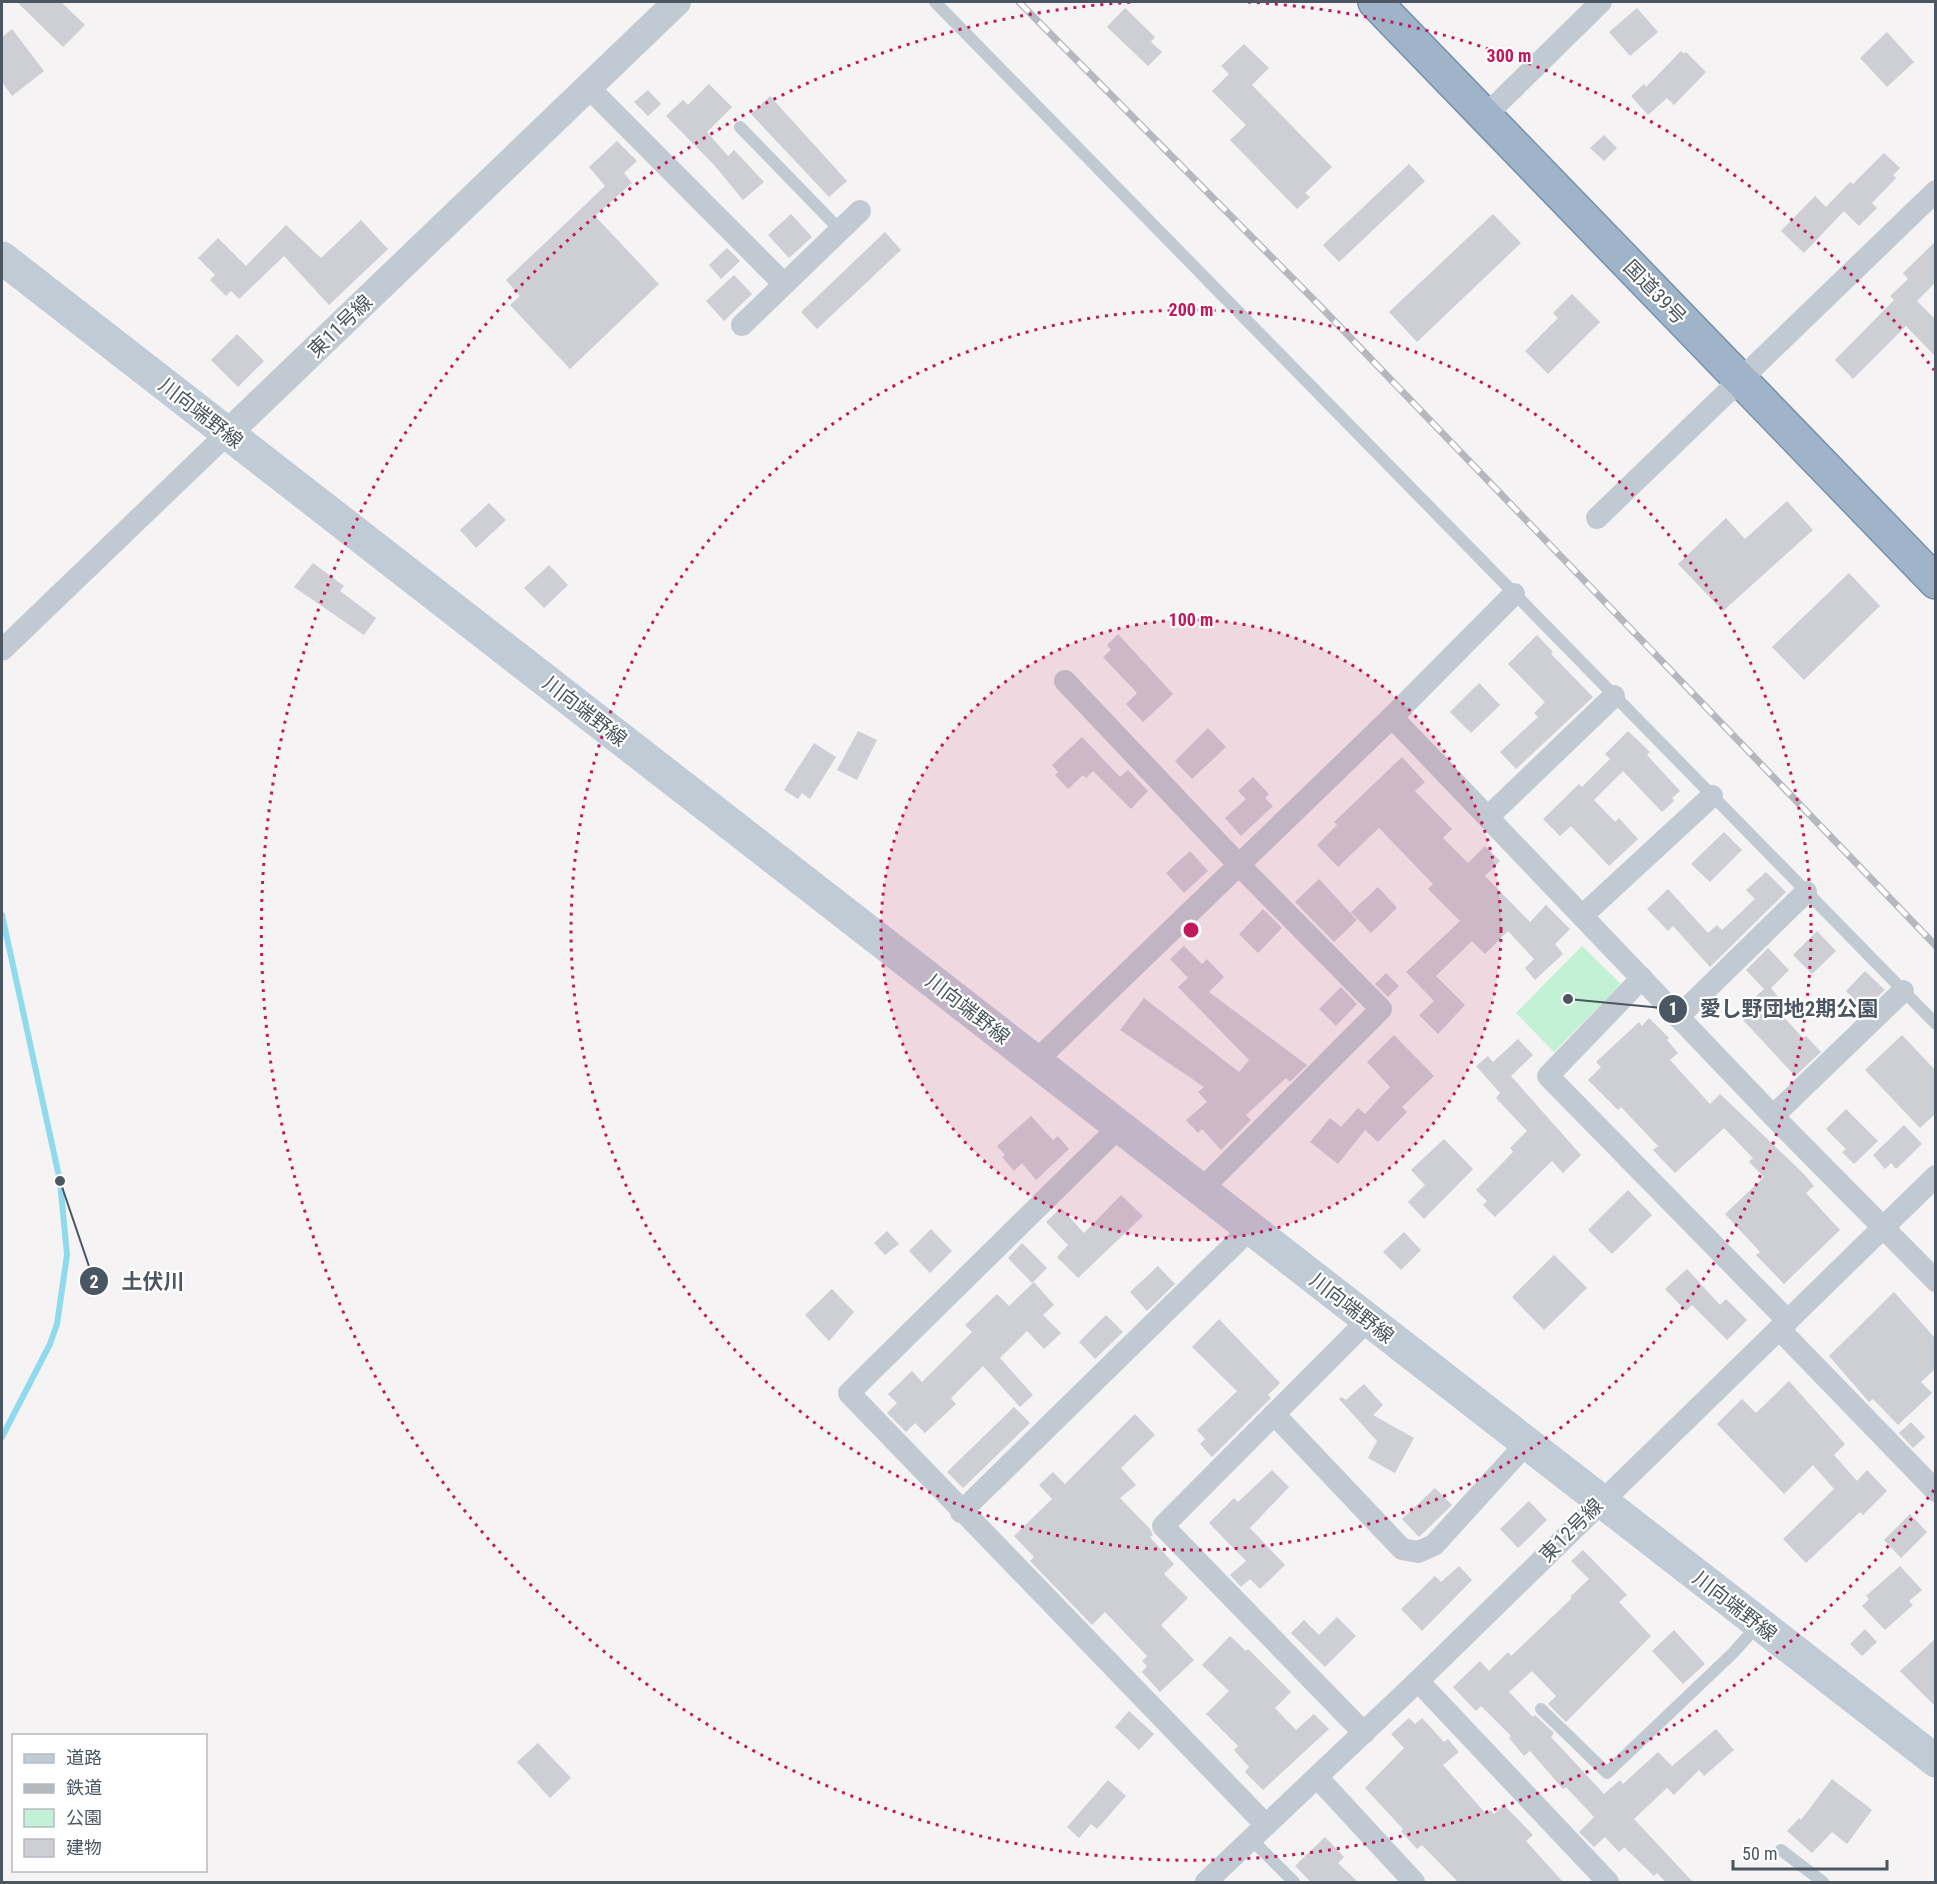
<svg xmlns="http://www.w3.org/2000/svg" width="1937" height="1884" viewBox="0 0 1937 1884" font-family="'Roboto Condensed','Noto Sans JP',sans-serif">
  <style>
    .green { fill: #c3f1d5 }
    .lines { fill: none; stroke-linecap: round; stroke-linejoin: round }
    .stream { stroke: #90daee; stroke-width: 6 }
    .building { fill: #cdcfd5 }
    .trunk-casing { stroke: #7690ad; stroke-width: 36 }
    .service { stroke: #c1cad2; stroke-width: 12 }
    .minor { stroke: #c1cad2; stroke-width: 22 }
    .tertiary { stroke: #c1cad2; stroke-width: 28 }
    .secondary { stroke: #c1cbd6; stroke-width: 33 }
    .trunk { stroke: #9fb4c9; stroke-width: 33 }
    .rail-casing { stroke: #b5b8bd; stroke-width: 7 }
    .rail { stroke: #fff; stroke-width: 4.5; stroke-dasharray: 14; stroke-linecap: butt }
    .ring { fill: none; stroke: #c2185b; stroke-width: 3; stroke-dasharray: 3 6 }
    .labels { text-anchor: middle; stroke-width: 4.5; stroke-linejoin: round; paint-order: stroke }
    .street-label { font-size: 20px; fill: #4a5661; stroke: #fff }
    .centre { fill: #c2185b; stroke: #fff; stroke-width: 3 }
    .ring-label { font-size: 18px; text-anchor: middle; font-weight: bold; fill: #c2185b; stroke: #fff; stroke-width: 4.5; stroke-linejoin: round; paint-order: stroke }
    .leader { fill: none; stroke: #4a5661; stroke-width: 2 }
    .callout-dot { fill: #4a5661; stroke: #fff; stroke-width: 2 }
    .mark-label { font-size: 18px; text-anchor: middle; font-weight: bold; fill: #fff }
    .callout-label { font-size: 21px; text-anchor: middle; font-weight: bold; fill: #4a5661; stroke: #fff; stroke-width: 4.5; stroke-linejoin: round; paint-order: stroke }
  </style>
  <rect width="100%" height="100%" fill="#f5f3f3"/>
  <polygon class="green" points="1582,946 1621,984 1554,1052 1516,1013"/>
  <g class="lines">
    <polyline class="stream" points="2,915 60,1181 67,1255 57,1324 50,1344 2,1437"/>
  </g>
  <g class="building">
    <polygon points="17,2 61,2 85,25 63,47"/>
    <polygon points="1125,8 1155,37 1151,42 1162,52 1148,66 1107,27"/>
    <polygon points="1637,8 1658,32 1630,56 1609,32"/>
    <polygon points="12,29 44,71 12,96 2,82 2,37"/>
    <polygon points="1887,32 1914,62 1887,87 1860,58"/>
    <polygon points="1244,44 1269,68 1252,85 1332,167 1305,193 1310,197 1297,209 1230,140 1246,125 1212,91 1229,74 1221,66"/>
    <polygon points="1681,51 1684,54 1686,52 1706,72 1674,105 1667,98 1648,115 1631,96 1644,84 1646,87"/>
    <polygon points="709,84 732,107 707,132 728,156 734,150 764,182 743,200 715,166 666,116 683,100 688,105"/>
    <polygon points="648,90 661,104 648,116 634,102"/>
    <polygon points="770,96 847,181 829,197 751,114"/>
    <polygon points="1604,135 1617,148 1604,161 1590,148"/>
    <polygon points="617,141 637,161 624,173 632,183 595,216 659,284 570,369 510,305 520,296 506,280 605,186 589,167"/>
    <polygon points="1884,153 1900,168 1893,175 1896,178 1872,203 1877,208 1859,226 1844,211 1804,253 1781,231 1815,196 1826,207 1850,182 1853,184"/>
    <polygon points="1409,164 1425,181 1339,262 1323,245"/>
    <polygon points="791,214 812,237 789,258 768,235"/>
    <polygon points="1493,214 1521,243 1417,342 1389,312"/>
    <polygon points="361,220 388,249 329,305 284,256 239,299 231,291 226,296 210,280 215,275 198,258 218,238 246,266 286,225 321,258"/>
    <polygon points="885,232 901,250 817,329 801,312"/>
    <polygon points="1935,242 1935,283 1917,301 1935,319 1935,356 1906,326 1853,379 1835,360 1894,300 1890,296 1908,279 1903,273"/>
    <polygon points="727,248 740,261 721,279 709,265"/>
    <polygon points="734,275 752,294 724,321 706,301"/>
    <polygon points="1572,294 1600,322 1548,374 1525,351 1558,318 1553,313"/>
    <polygon points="237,334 264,361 238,387 211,360"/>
    <polygon points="1787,501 1813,530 1723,611 1678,564 1726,518 1745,539"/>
    <polygon points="489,503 506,520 476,548 460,530"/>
    <polygon points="313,563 344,586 340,591 376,618 364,635 294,587"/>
    <polygon points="549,565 568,585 544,608 524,588"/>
    <polygon points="1849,573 1880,606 1804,680 1772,647"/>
    <polygon points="1118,634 1173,694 1143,722 1126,704 1137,693 1103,657 1111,650 1107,645"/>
    <polygon points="1537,635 1553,652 1551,654 1593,697 1516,769 1500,752 1538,717 1534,713 1545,702 1508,664"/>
    <polygon points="1479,683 1500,705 1471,733 1450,712"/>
    <polygon points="1208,728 1226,747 1192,779 1175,761"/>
    <polygon points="858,731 877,740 857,780 837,770"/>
    <polygon points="1628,731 1650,752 1647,755 1680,791 1672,798 1674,801 1662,812 1623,771 1594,800 1615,822 1619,818 1638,839 1609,866 1571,826 1560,836 1543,819 1579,784 1582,787 1610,759 1605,754"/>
    <polygon points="1082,737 1120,777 1128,770 1148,791 1131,809 1093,771 1086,778 1083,775 1068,789 1055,775 1058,772 1052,765"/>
    <polygon points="814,743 836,757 810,799 802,793 798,799 784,790"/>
    <polygon points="1402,757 1425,782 1415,791 1452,829 1443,838 1468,863 1485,846 1500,861 1485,876 1530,922 1546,905 1570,929 1555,944 1563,954 1535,980 1525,968 1534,959 1508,931 1485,954 1472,941 1436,976 1465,1005 1438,1034 1419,1015 1434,1001 1406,972 1460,921 1428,889 1433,884 1379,828 1338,867 1317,845 1337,825 1334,822"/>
    <polygon points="1253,777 1269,794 1265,798 1273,806 1241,836 1225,818 1246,799 1238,791"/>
    <polygon points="1724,832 1742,850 1710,882 1691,864"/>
    <polygon points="1190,851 1208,871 1184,893 1166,873"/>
    <polygon points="1766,872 1786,892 1710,967 1673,926 1668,931 1647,909 1668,889 1708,933 1717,925 1722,930 1755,899 1746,890"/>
    <polygon points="1319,879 1357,920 1334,942 1295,902"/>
    <polygon points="1378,887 1397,908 1371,933 1351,912"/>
    <polygon points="1263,909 1282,928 1258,953 1239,934"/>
    <polygon points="1817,931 1836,951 1812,974 1793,955"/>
    <polygon points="1184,946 1202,964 1207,959 1224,977 1209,992 1307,1065 1290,1082 1286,1078 1246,1115 1251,1120 1221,1150 1202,1129 1198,1133 1186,1120 1207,1102 1198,1092 1204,1087 1120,1030 1144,998 1239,1072 1249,1060 1178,987 1188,978 1170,959"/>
    <polygon points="1768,948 1789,970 1771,988 1785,1005 1778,1011 1803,1038 1806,1036 1821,1052 1795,1076 1743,1020 1750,1014 1744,1007 1764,989 1746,970"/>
    <polygon points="1865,971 1885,990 1864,1009 1846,991"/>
    <polygon points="1386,973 1399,986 1388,997 1375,984"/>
    <polygon points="1341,987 1357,1004 1336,1026 1319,1009"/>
    <polygon points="1649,1018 1669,1038 1667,1040 1678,1053 1670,1060 1710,1104 1720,1094 1803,1173 1814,1186 1806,1193 1840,1230 1784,1284 1756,1255 1760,1252 1725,1214 1764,1177 1749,1162 1753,1158 1724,1128 1675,1173 1653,1150 1658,1146 1621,1107 1618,1110 1588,1080 1601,1067 1596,1062 1639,1022 1642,1026"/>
    <polygon points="1394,1035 1434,1076 1402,1107 1407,1112 1378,1142 1365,1130 1338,1164 1310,1142 1330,1118 1341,1127 1358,1108 1365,1114 1390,1087 1367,1062"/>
    <polygon points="1902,1035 1935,1070 1935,1114 1920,1128 1865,1070"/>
    <polygon points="1518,1039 1533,1055 1511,1076 1581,1155 1563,1173 1552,1161 1495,1217 1483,1205 1487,1201 1476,1190 1513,1152 1510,1148 1527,1131 1496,1098 1500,1093 1476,1066 1488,1056 1493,1062"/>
    <polygon points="1846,1109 1878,1141 1854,1164 1842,1152 1846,1149 1826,1129"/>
    <polygon points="1031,1116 1053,1140 1058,1136 1069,1149 1036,1180 1022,1163 1014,1171 1002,1157 1005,1155 997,1146"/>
    <polygon points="1904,1125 1922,1144 1896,1169 1891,1163 1885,1169 1873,1155"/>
    <polygon points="1444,1139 1473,1169 1424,1219 1408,1202 1425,1185 1411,1170"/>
    <polygon points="1628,1190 1652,1215 1612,1254 1588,1230"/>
    <polygon points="1121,1195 1143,1216 1078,1278 1057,1257 1068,1245 1046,1222 1061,1208 1084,1233"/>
    <polygon points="931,1229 952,1251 930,1273 909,1251"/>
    <polygon points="887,1231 899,1244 885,1255 874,1243"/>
    <polygon points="1404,1232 1421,1250 1401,1270 1383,1252"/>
    <polygon points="1022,1243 1047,1268 1032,1283 1008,1258"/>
    <polygon points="1554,1255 1587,1288 1544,1330 1512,1297"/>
    <polygon points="1158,1266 1175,1284 1147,1311 1130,1292"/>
    <polygon points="1687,1269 1720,1305 1726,1299 1747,1320 1727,1340 1692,1305 1686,1311 1665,1289"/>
    <polygon points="1034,1282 1054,1305 1043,1315 1061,1333 1044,1349 1027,1331 1000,1358 1033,1395 1020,1407 983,1366 951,1398 956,1404 925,1433 915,1423 906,1432 887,1413 897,1403 888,1394 912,1371 922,1382 972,1332 965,1325 997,1294 1009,1306"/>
    <polygon points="832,1289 854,1312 829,1341 805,1315"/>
    <polygon points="1894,1292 1935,1338 1935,1369 1921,1382 1932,1393 1898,1425 1873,1399 1869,1402 1829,1356"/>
    <polygon points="1106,1315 1123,1332 1095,1359 1079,1342"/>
    <polygon points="1219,1319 1280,1383 1268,1395 1271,1398 1212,1457 1200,1444 1205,1439 1197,1430 1237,1391 1192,1347"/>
    <polygon points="1789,1381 1845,1444 1834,1455 1857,1481 1867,1470 1887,1491 1863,1515 1860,1512 1806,1563 1783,1539 1834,1489 1813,1465 1784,1494 1717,1424 1742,1399 1756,1413"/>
    <polygon points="1364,1384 1383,1405 1373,1415 1414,1438 1395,1473 1368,1458 1377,1441 1339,1399 1341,1397 1346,1400"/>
    <polygon points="1014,1407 1030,1423 963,1488 947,1472"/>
    <polygon points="1135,1414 1155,1435 1121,1468 1136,1485 1120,1498 1150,1529 1153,1535 1150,1537 1174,1564 1164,1574 1188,1598 1161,1625 1194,1660 1160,1692 1142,1672 1147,1666 1142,1661 1147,1656 1105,1612 1092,1625 1030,1561 1034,1557 1014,1536 1052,1499 1039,1485 1053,1472 1065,1484"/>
    <polygon points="1911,1422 1925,1437 1913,1448 1899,1433"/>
    <polygon points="1272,1470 1289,1487 1250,1528 1285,1565 1260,1589 1250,1579 1241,1587 1230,1575 1246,1561 1209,1523 1234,1498 1238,1502"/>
    <polygon points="1435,1488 1452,1505 1419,1537 1402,1519"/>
    <polygon points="1529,1501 1547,1520 1518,1548 1500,1529"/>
    <polygon points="1910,1514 1927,1532 1901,1558 1884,1540"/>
    <polygon points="1583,1550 1627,1595 1619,1602 1651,1636 1566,1722 1548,1704 1556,1696 1532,1671 1509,1692 1533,1717 1535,1715 1554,1733 1551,1737 1604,1794 1620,1780 1623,1784 1658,1752 1672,1766 1716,1729 1734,1750 1704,1776 1699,1770 1674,1795 1667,1788 1634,1819 1693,1882 1666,1882 1657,1873 1654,1876 1624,1847 1619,1852 1605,1837 1594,1847 1579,1832 1594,1817 1566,1787 1563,1789 1530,1751 1524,1756 1509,1738 1511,1736 1481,1706 1476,1711 1453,1687 1480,1661 1489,1671 1508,1652 1511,1656 1572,1598 1570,1597 1589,1579 1571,1561"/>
    <polygon points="1459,1566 1472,1580 1422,1631 1401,1609 1435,1576 1441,1582"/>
    <polygon points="1900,1566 1922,1590 1909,1601 1913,1605 1885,1630 1862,1606 1869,1599 1866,1596"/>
    <polygon points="1337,1617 1356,1636 1325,1667 1291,1633 1304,1620 1319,1635"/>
    <polygon points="1865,1629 1877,1642 1862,1656 1850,1644"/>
    <polygon points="1674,1630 1705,1664 1683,1684 1652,1651"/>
    <polygon points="1230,1636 1246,1651 1248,1649 1291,1692 1275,1708 1296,1730 1314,1714 1329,1729 1263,1790 1245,1772 1249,1767 1234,1750 1238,1746 1206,1714 1229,1691 1202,1665"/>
    <polygon points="1935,1639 1935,1706 1900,1671"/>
    <polygon points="1129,1711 1154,1734 1139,1750 1115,1727"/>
    <polygon points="1409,1718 1415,1724 1422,1718 1444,1742 1448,1739 1459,1752 1443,1765 1486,1814 1490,1810 1494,1814 1504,1805 1533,1835 1526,1841 1563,1882 1458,1882 1422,1845 1417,1849 1401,1831 1403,1829 1365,1788 1404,1748 1391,1734"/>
    <polygon points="538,1743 571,1778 550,1798 517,1762"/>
    <polygon points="1832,1779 1872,1810 1847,1844 1832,1832 1812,1853 1787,1831 1799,1818 1801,1820"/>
    <polygon points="1108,1780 1126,1796 1097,1829 1091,1824 1079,1838 1067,1827"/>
    <polygon points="1325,1837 1344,1857 1338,1863 1358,1882 1311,1882 1295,1866"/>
  </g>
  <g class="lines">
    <defs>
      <polyline id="trunk" points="1375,2 1936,582"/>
    </defs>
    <use href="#trunk" class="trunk-casing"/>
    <g class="service">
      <polyline points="935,2 1936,1024"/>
      <polyline points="740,127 840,230"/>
      <polyline points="1541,1709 1607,1773 1733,1653 1759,1624"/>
      <polyline points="1251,1839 1294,1882"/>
      <polyline points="1781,1850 1823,1882"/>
    </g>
    <g class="minor">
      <polyline points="588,87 784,284"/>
      <polyline points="1485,116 1601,2"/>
      <polyline points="742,325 860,211"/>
      <polyline points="1597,518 1936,191"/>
      <polyline points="2,650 228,433"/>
      <polyline points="1065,681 1239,865 1381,1009 1201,1190"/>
      <polyline points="1392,717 1773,1116 1936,1281"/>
      <polyline points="1488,817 1614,696"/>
      <polyline points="1582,916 1712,796"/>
      <polyline points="1642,978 1548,1076 1788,1321"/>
      <polyline points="1678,1017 1806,892"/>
      <polyline points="1036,1061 1392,717 1514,594"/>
      <polyline points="1773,1116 1903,991"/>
      <polyline points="1120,1126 849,1393 1266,1825"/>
      <polyline points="1779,1329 1936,1491"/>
      <polyline points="1274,1414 1402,1549 1418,1552 1434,1545 1526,1444"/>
      <polyline points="961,1512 1250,1229"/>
      <polyline points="1418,1681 1608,1882"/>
      <polyline points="1364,1733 1163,1526 1368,1320"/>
      <polyline points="1317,1777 1414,1882"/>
      <polyline points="1206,1882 1418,1681 1936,1176"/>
    </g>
    <polyline class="tertiary" points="228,433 677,2"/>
    <polyline class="secondary" points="2,258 1936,1761"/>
    <use href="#trunk" class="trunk"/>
    <defs>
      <polyline id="rail" points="1019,2 1319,305 1936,946"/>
    </defs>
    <use href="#rail" class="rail-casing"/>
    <use href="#rail" class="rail"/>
  </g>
  <circle cx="1191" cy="930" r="310" fill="#c2185b" fill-opacity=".12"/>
  <g class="ring">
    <circle cx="1191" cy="930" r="310"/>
    <circle cx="1191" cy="930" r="620"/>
    <path d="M1934 1490A930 930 0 1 1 1134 2M1248 2A930 930 0 0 1 1934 370"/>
  </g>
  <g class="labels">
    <g class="street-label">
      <text transform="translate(1655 292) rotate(46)" y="7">国道39号</text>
      <text transform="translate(340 326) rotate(-44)" y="7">東11号線</text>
      <text transform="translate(201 413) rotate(38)" y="7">川向端野線</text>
      <text transform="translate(585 711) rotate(38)" y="7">川向端野線</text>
      <text transform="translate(968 1009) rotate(38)" y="7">川向端野線</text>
      <text transform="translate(1352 1308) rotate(38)" y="7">川向端野線</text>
      <text transform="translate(1571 1530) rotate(-45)" y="7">東12号線</text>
      <text transform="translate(1735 1606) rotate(38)" y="7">川向端野線</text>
    </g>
  </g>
  <circle cx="1191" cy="930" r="9" class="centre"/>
  <g class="ring-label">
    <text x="1509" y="62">300 m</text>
    <text x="1191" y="316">200 m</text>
    <text x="1191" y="626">100 m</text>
  </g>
  <path class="leader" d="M1568 999L1673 1009M60 1181L94 1281"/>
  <g class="callout-dot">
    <circle cx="1568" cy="999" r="6"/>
    <circle cx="60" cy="1181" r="6"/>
    <circle cx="1673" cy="1009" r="15"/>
    <circle cx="94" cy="1281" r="15"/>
  </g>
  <g class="mark-label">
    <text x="1673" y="1015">1</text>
    <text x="94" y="1288">2</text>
  </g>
  <g class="callout-label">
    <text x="1789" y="1016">愛し野団地2期公園</text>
    <text x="153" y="1289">土伏川</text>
  </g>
  <rect width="1937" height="1884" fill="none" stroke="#4a5661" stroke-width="6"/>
  <rect x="12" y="1734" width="195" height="138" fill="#ffffff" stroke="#b7bbc0" stroke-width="1.5"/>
  <rect x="24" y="1754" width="30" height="9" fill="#c1cbd6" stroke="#b7bbc0" stroke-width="1.5"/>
  <text x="66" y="1764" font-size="18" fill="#4a5661">道路</text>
  <rect x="24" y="1784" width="30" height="9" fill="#b5b8bd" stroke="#b7bbc0" stroke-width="1.5"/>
  <text x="66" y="1794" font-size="18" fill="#4a5661">鉄道</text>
  <rect x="24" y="1809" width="30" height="18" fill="#c3f1d5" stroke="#b7bbc0" stroke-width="1.5"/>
  <text x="66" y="1824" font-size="18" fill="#4a5661">公園</text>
  <rect x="24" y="1839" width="30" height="18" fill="#cdcfd5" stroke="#b7bbc0" stroke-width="1.5"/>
  <text x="66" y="1854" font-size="18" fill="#4a5661">建物</text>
  <path d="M1733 1860v9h154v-9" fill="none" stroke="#4a5661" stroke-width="3"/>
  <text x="1742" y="1860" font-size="18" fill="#4a5661" stroke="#ffffff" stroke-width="4.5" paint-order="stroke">50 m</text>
</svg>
